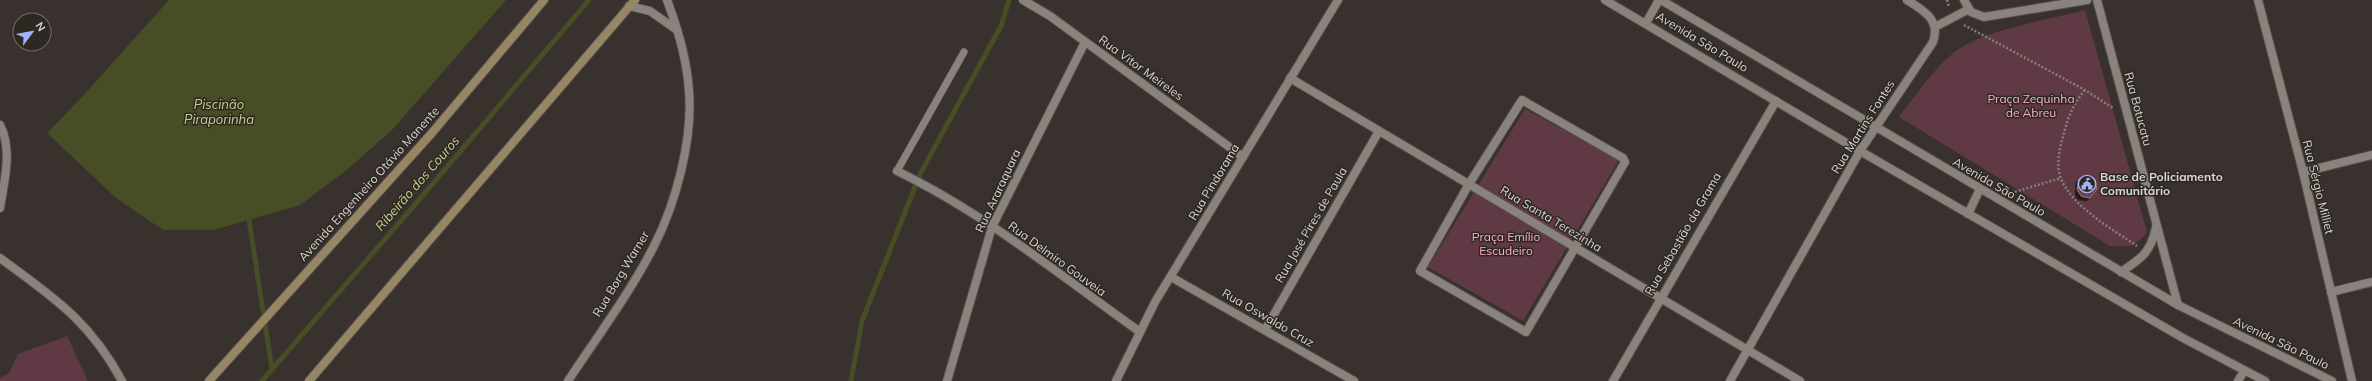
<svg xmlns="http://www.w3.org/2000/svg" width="2372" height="381" viewBox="0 0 2372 381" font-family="Mulish,sans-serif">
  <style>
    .green { fill: #5f3a45 }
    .water { fill: #474d25 }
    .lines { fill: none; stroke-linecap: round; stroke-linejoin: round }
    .stream { stroke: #474d25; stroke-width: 5 }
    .building { fill: #6e433c; stroke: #877d7b; filter: url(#shadow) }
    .service-casing { stroke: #534e4a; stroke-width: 8 }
    .pedestrian-casing { stroke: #534e4a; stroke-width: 10 }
    .minor-casing { stroke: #534e4a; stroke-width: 10 }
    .secondary-casing { stroke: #534e4a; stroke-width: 10 }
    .path { stroke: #857f7b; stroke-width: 2.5; stroke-dasharray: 2 2; stroke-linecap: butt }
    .service { stroke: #8a827c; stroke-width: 7 }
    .pedestrian { stroke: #8a827c; stroke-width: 8 }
    .minor { stroke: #8a827c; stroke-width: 8 }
    .secondary { stroke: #978663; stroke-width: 8 }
    .labels { text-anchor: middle; stroke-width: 3; stroke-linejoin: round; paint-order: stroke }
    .street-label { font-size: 12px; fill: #dad5d2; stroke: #2e2823 }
    .park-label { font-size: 12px; fill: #fbb0c5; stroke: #2e2823 }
    .poi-label { font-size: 12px; font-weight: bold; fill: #dad5d2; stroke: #2e2823; text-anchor: start }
    .water-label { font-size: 13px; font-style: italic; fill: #c7d28d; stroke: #2e2823 }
  </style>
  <defs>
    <filter id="shadow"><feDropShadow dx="-3.5" dy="3.5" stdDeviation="1" flood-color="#0009"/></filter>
  </defs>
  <rect width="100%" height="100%" fill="#38312d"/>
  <g class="green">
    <path d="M2085,10l62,222c-12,16 -18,15 -37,14l-211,-129c17,-22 32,-45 53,-63 28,-24 96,-34 133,-44z"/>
    <polygon points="1525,109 1619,160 1523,321 1428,267"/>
    <polygon points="67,336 88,381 0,381 0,378 9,373 18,354"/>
  </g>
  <polygon class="water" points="169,0 506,0 393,129 348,169 300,205 214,230 163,230 116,198 47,133 81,98"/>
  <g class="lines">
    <g class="stream">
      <polyline points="249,220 272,369"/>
      <polyline points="262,381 418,201 589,0"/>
      <polyline points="851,381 862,321 920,174 1001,26 1009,0"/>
    </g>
  </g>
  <polygon class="building" points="2088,176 2095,179 2097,189 2090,198 2081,196 2077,189 2079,179"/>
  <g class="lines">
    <defs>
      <polyline id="service" points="897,171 964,52"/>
      <polyline id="pedestrian" points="1935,27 1969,9"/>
      <g id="minor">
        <polyline points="1023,0 1050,16 1243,157"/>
        <polyline points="1605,0 1860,151 2183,338 2265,381"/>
        <polyline points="1661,0 2178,305 2332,381"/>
        <polyline points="1964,0 1971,12 1984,17 2087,0"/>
        <polyline points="2097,0 2178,305"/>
        <polyline points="2258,0 2303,172 2352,381"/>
        <polyline points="629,6 650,11 677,30"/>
        <polyline points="1646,23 1659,0"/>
        <polyline points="1290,78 1800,381"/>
        <polygon points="1522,100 1623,158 1625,162 1526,332 1420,271 1469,184"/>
        <path d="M0,125c13,25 4,57 0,83"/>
        <path d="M897,171c87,42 164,105 243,161"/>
        <polyline points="2303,172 2372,155"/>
        <polyline points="1968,214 1980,189"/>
        <path d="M0,258c54,40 89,62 122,123"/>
        <path d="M2121,272c21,-14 30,-20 35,-45"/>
        <polyline points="1171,277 1354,381"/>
        <polyline points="2331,292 2372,282"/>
        <polyline points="1265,330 1379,131"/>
        <path d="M568,381c29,-44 62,-88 86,-135 22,-43 39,-107 35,-155 -2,-31 -11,-62 -22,-91"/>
        <polyline points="947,381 992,227 1085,42"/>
        <polyline points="1116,381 1155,302 1338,0"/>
        <polyline points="1613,381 1776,101"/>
        <path d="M1730,381l130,-230 73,-109c8,-22 -10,-32 -26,-42"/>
        <polyline points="2238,381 2244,371"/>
      </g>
      <g id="secondary">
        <polyline points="209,381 431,134 544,0"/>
        <polyline points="309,381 635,0"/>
      </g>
    </defs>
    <use href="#service" class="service-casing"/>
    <use href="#pedestrian" class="pedestrian-casing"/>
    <use href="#minor" class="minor-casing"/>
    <use href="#secondary" class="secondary-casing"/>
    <g class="path">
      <polyline points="1947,0 1949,7"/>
      <polyline points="1964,25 2085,90 2113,108"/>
      <path d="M2085,90c-12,14 -18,29 -22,47 -4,13 -7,29 -2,42 13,29 51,50 76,67"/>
      <polyline points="2011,193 2061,178"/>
    </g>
    <use href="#service" class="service"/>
    <use href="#pedestrian" class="pedestrian"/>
    <use href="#minor" class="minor"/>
    <use href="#secondary" class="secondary"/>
  </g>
  <defs>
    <symbol id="civic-ring" viewBox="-11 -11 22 22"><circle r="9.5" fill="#2e2823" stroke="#a3b2fd" stroke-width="1.5"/><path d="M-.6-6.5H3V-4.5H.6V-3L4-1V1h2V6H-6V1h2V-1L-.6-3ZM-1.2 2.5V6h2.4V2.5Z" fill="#a3b2fd"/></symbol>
  </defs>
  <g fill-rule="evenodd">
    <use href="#civic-ring" x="2077" y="174" width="20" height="20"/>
  </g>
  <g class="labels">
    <g class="street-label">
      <text transform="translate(1702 42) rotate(31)" y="4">Avenida São Paulo</text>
      <text transform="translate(1141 68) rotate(36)" y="4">Rua Vitor Meireles</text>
      <text transform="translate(2138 109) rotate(75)" y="4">Rua Botucatu</text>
      <text transform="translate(1863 127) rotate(-58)" y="4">Rua Martins Fontes</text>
      <text transform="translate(1214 182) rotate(-59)" y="4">Rua Pindorama</text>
      <text transform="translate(369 184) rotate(-48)" y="4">Avenida Engenheiro Otávio Manente</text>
      <text transform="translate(1999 187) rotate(30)" y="4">Avenida São Paulo</text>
      <text transform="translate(2318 187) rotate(76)" y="4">Rua Sérgio Milliet</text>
      <text transform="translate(998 191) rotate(-65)" y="4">Rua Araraquara</text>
      <text transform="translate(1551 219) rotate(31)" y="4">Rua Santa Terezinha</text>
      <text transform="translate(1311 225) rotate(-60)" y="4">Rua José Pires de Paula</text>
      <text transform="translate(1683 234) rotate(-60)" y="4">Rua Sebastião da Grama</text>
      <text transform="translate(1057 259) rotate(36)" y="4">Rua Delmiro Gouveia</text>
      <text transform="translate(621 274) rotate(-59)" y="4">Rua Borg Warner</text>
      <text transform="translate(1268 318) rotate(30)" y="4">Rua Oswaldo Cruz</text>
      <text transform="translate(2281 343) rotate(26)" y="4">Avenida São Paulo</text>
    </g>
    <g class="park-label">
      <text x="2031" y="103">Praça Zequinha<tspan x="2031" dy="14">de Abreu</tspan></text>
      <text x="1506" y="241">Praça Emílio<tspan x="1506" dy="14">Escudeiro</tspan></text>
    </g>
    <g class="poi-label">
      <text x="2100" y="181">Base de Policiamento<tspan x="2100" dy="14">Comunitário</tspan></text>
    </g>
    <g class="water-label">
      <text x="219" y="109">Piscinão<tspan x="219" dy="15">Piraporinha</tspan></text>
      <text transform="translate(417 183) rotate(-49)" y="5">Ribeirão dos Couros</text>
    </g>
  </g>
  <g transform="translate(32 32) rotate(58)"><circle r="19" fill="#2e2823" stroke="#736d69"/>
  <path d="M0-3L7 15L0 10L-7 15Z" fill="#a3b2fd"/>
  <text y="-6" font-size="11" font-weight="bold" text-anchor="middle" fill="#dad5d2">N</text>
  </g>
</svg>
